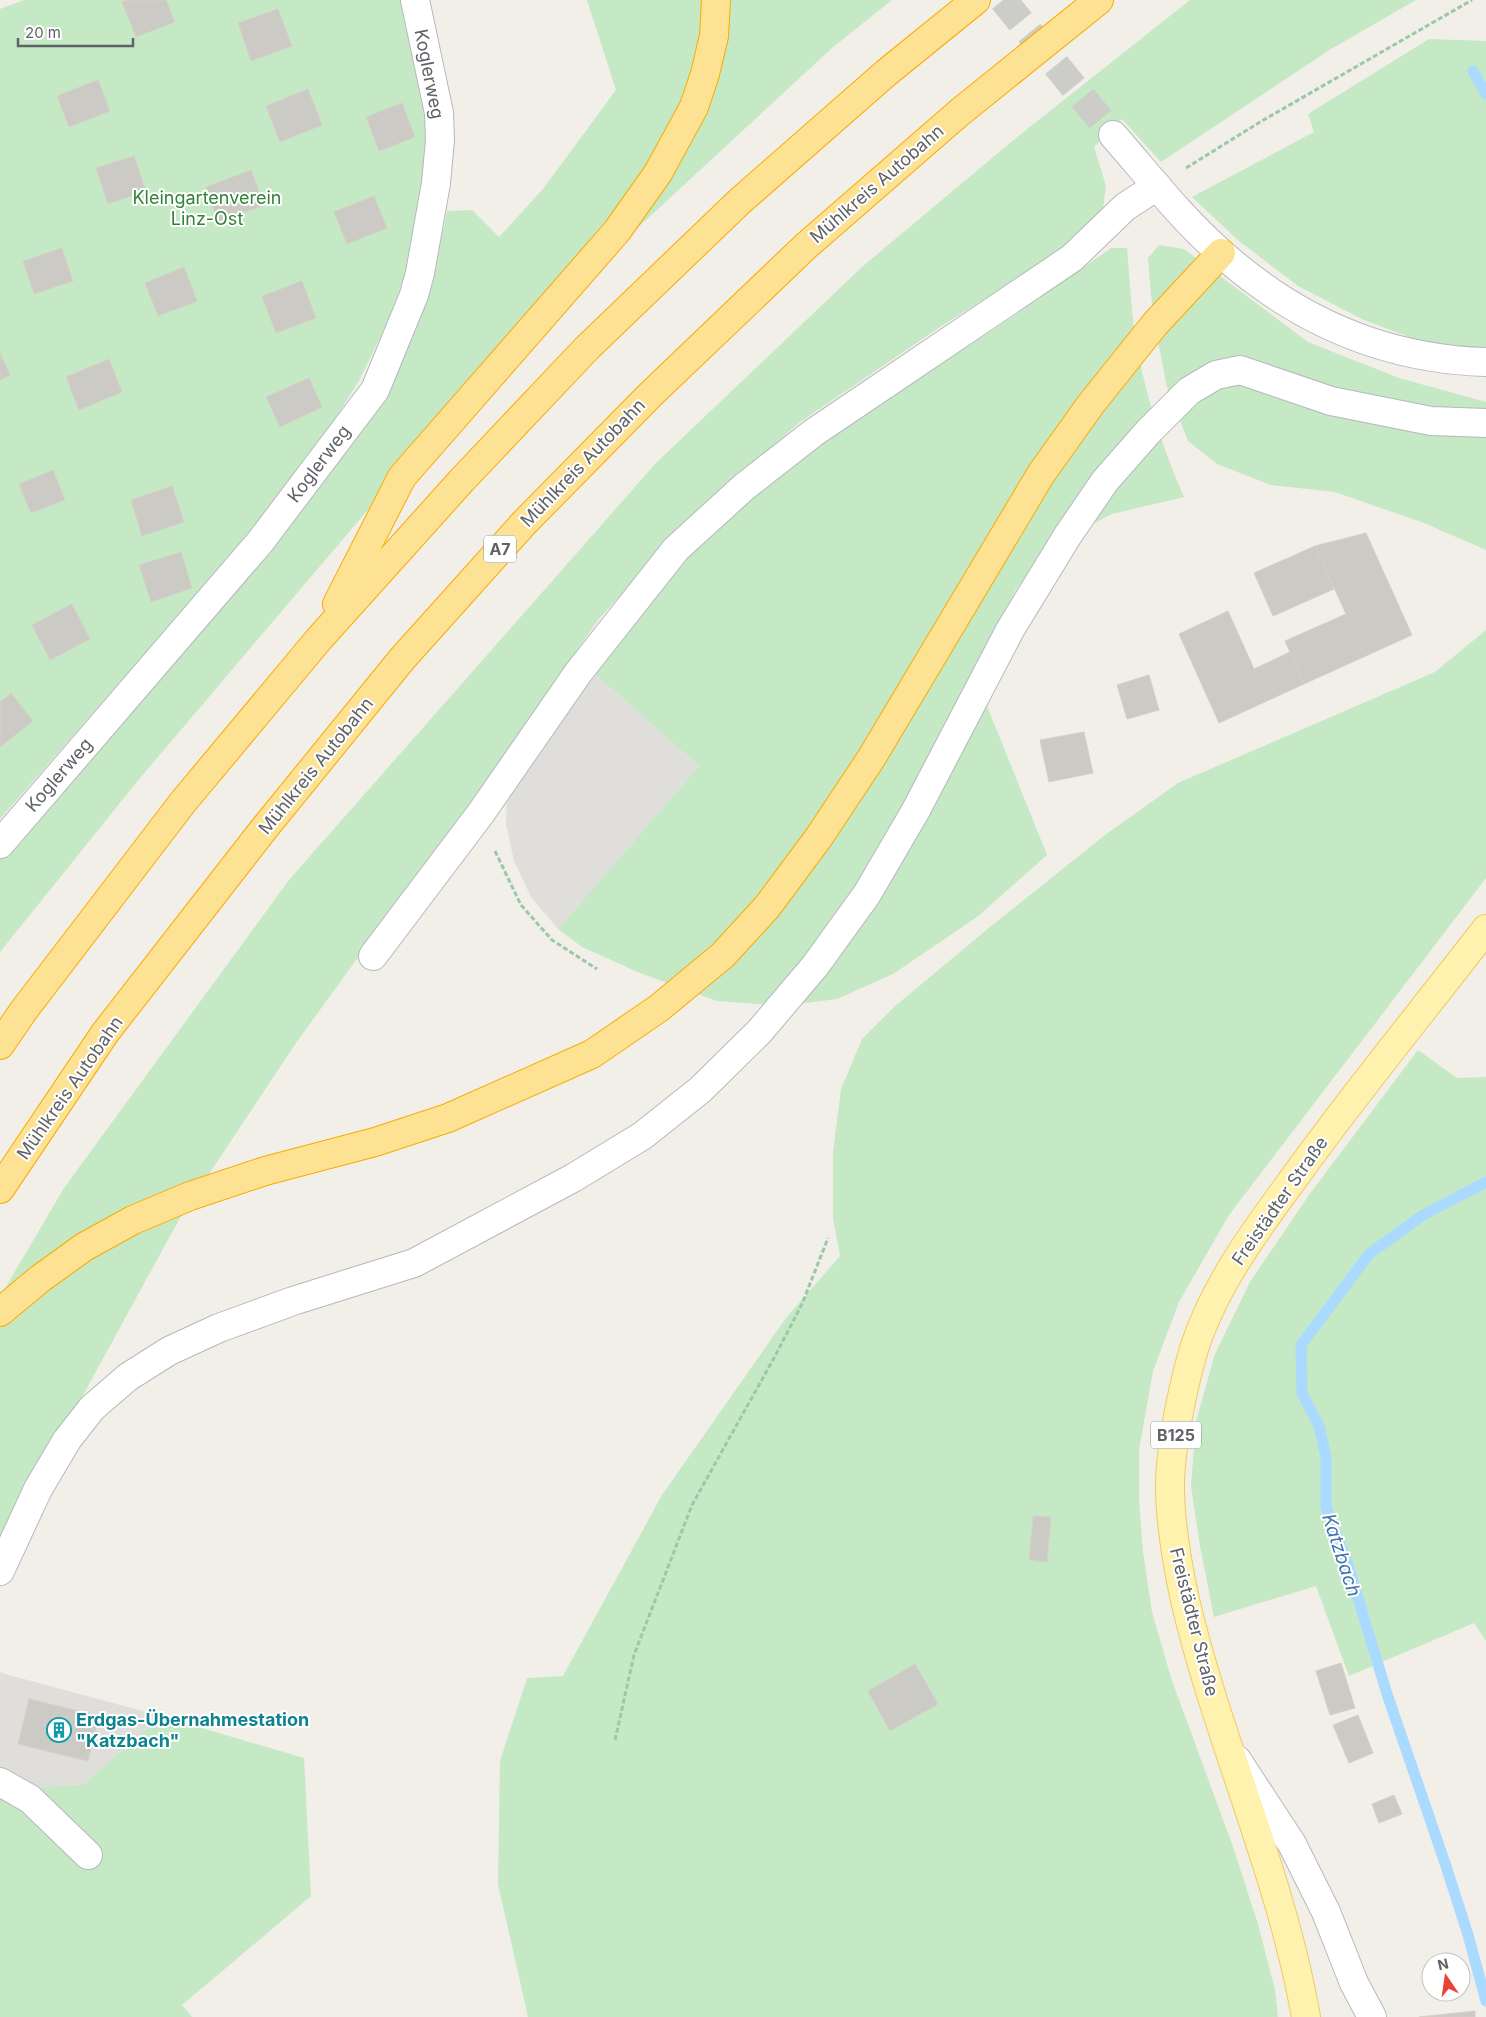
<svg xmlns="http://www.w3.org/2000/svg" width="1486" height="2017" viewBox="0 0 1486 2017" font-family="Inter,sans-serif">
  <style>
    .industrial { fill: #e0deda }
    .green { fill: #c5e8c5 }
    .lines { fill: none; stroke-linecap: round; stroke-linejoin: round }
    .stream { stroke: #aadaff; stroke-width: 11 }
    .building { fill: #cccac5; stroke: #d6d1c6 }
    .minor-tunnel { stroke: #ccccc8; stroke-width: 28; stroke-dasharray: 28 14; stroke-linecap: butt }
    .minor-casing { stroke: #b5b8bc; stroke-width: 30 }
    .major-casing { stroke: #f2c960; stroke-width: 30 }
    .highway-casing { stroke: #f9ab00; stroke-width: 30 }
    .path { stroke: #9cc7a9; stroke-width: 3; stroke-dasharray: 5 2.5; stroke-linecap: butt }
    .minor { stroke: #fff; stroke-width: 28 }
    .major { stroke: #fff2af; stroke-width: 28 }
    .highway { stroke: #fde293; stroke-width: 28 }
    .labels { text-anchor: middle; stroke-width: 4; stroke-linejoin: round; paint-order: stroke }
    .shield { fill: #fff; stroke: #8f9295; stroke-width: 1 }
    .shield-label { font-size: 16px; font-weight: bold; fill: #5f6368 }
    .street-label { font-size: 18px; fill: #5f6368; stroke: #fff }
    .park-label { font-size: 18px; fill: #348238; stroke: #fff }
    .culture-label { font-size: 18px; font-weight: bold; fill: #0d838f; stroke: #fff; text-anchor: start }
    .water-label { font-size: 19px; font-style: italic; fill: #4174aa; stroke: #fff }
  </style>
  <rect width="100%" height="100%" fill="#f1efe8"/>
  <g class="industrial">
    <polygon points="594,673 699,766 558,929 531,897 514,861 506,824 507,793"/>
    <polygon points="0,1672 9,1675 161,1716 84,1784 36,1788 0,1769"/>
  </g>
  <g class="green">
    <polygon points="24,0 405,0 429,136 415,240 401,286 385,327 360,379 327,432 257,525 0,819 0,9"/>
    <polygon points="587,0 892,0 832,48 606,257 389,485 140,778 0,952 0,859 271,544 386,398 432,286 447,211 472,210 499,237 543,189 616,90"/>
    <polygon points="1190,0 1416,0 1331,49 1161,162 1122,119 1094,147 1106,186 1101,224 1068,247 943,325 800,422 697,511 598,620 490,775 296,1043 181,1216 30,1492 0,1551 0,1297 64,1188 289,880 656,463 862,267 1016,138"/>
    <polygon points="1429,39 1486,41 1486,363 1445,351 1362,319 1298,286 1239,241 1192,197 1314,132 1308,114"/>
    <polygon points="1159,245 1184,249 1308,342 1399,378 1486,402 1486,550 1424,523 1335,492 1271,485 1217,464 1188,441 1167,387 1153,317 1148,258"/>
    <path d="M1111,248h16c2,27 4,54 7,80 8,57 27,116 50,169l-72,17 -55,28 -42,49 -31,64 -3,36 66,164 -70,62 -84,57 -56,25 -54,7 -66,-5 -77,-28 -58,-26 -24,-18 141,-163 -105,-93c38,-51 77,-102 123,-147 75,-71 164,-125 251,-180 49,-31 96,-65 143,-98z"/>
    <polygon points="1486,630 1486,878 1229,1215 1179,1302 1153,1371 1139,1450 1139,1501 1143,1552 1152,1612 1171,1678 1232,1844 1258,1924 1275,1990 1278,2017 528,2017 498,1884 500,1761 527,1678 563,1676 662,1495 786,1318 840,1256 833,1218 833,1152 841,1089 862,1039 894,1007 990,927 1105,835 1178,783 1435,672"/>
    <polygon points="1418,1050 1457,1078 1486,1077 1486,1641 1474,1623 1349,1676 1316,1586 1214,1617 1200,1546 1191,1486 1196,1421 1215,1354 1250,1282 1309,1195"/>
    <polygon points="161,1716 304,1758 311,1896 182,2005 192,2017 0,2017 0,1797 36,1788 84,1784"/>
  </g>
  <g class="lines">
    <g class="stream">
      <polyline points="1473,71 1486,94"/>
      <polyline points="1486,1182 1423,1215 1369,1254 1301,1345 1302,1393 1319,1426 1326,1457 1326,1507 1348,1565 1387,1694 1446,1866 1468,1935 1486,2001"/>
    </g>
  </g>
  <g class="building">
    <polygon points="126,0 166,0 175,22 136,37 122,2"/>
    <polygon points="278,9 292,46 251,61 238,23"/>
    <polygon points="98,80 110,111 69,127 57,96"/>
    <polygon points="308,89 322,125 280,142 266,106"/>
    <polygon points="402,103 415,137 379,151 366,117"/>
    <polygon points="134,156 146,191 108,204 96,168"/>
    <polygon points="251,170 264,205 218,222 206,187"/>
    <polygon points="374,196 387,228 347,244 334,212"/>
    <polygon points="62,248 73,281 34,294 23,261"/>
    <polygon points="184,267 197,301 158,316 145,283"/>
    <polygon points="302,281 316,318 276,333 262,296"/>
    <polygon points="0,353 10,375 0,380"/>
    <polygon points="109,359 122,392 79,410 66,377"/>
    <polygon points="309,378 322,407 280,427 266,397"/>
    <polygon points="53,470 65,500 31,513 19,484"/>
    <polygon points="172,486 184,522 142,536 131,500"/>
    <polygon points="1366,533 1412,635 1304,684 1285,641 1346,614 1315,546"/>
    <polygon points="1315,546 1334,589 1273,616 1254,573"/>
    <polygon points="181,552 192,588 151,602 139,565"/>
    <polygon points="72,604 90,639 50,660 32,625"/>
    <polygon points="1228,611 1254,669 1290,652 1304,684 1219,723 1179,634"/>
    <polygon points="1149,675 1159,710 1127,719 1117,685"/>
    <polygon points="11,693 33,721 0,747 0,702"/>
    <polygon points="1084,732 1093,773 1049,782 1040,740"/>
    <polygon points="1033,1516 1051,1517 1047,1562 1029,1560"/>
    <polygon points="1341,1663 1355,1708 1330,1715 1316,1671"/>
    <polygon points="915,1664 938,1704 890,1731 868,1691"/>
    <polygon points="29,1699 99,1716 88,1761 18,1744"/>
    <polygon points="1358,1715 1373,1753 1349,1763 1333,1725"/>
    <polygon points="1394,1795 1402,1814 1379,1823 1372,1804"/>
    <polygon points="1475,2011 1475,2017 1419,2017"/>
  </g>
  <g class="lines">
    <polyline class="minor-tunnel" points="1003,0 1113,135"/>
    <defs>
      <g id="minor">
        <path d="M1113,135c35,40 68,83 108,118 76,68 163,106 265,109"/>
        <polyline points="0,844 260,542 375,390 414,295 420,273 436,183 440,140 439,113 415,0"/>
        <polyline points="373,956 481,813 578,673 676,549 744,487 813,433 1072,258 1125,207 1157,186"/>
        <polyline points="0,1571 38,1489 67,1440 92,1408 128,1377 169,1351 219,1328 293,1301 414,1263 573,1178 642,1136 700,1090 759,1032 815,966 867,894 916,810 1010,630 1068,535 1105,481 1148,432 1189,391 1216,375 1240,370 1331,401 1431,421 1486,423"/>
        <polyline points="1237,1760 1292,1844 1326,1912 1354,1983 1372,2017"/>
        <polyline points="0,1782 30,1799 88,1855"/>
      </g>
      <path id="major" d="M1306,2017c-25,-143 -88,-276 -121,-417 -8,-37 -15,-76 -15,-114 0,-38 13,-100 24,-137 20,-63 61,-118 100,-171 61,-85 128,-166 192,-249"/>
      <g id="highway">
        <polyline points="337,604 402,477 617,231 658,173 694,107 705,74 714,36 716,0"/>
        <polyline points="0,1045 24,1010 183,802 319,639 462,480 587,348 740,201 886,73 976,0"/>
        <polyline points="0,1189 105,1033 263,830 402,659 524,523 650,395 807,245 960,112 1099,0"/>
        <polyline points="0,1312 41,1278 84,1247 133,1220 190,1196 265,1171 375,1142 448,1118 592,1054 659,1008 723,955 767,907 819,837 872,757 1041,474 1091,404 1155,324 1221,253"/>
      </g>
    </defs>
    <use href="#minor" class="minor-casing"/>
    <use href="#major" class="major-casing"/>
    <use href="#highway" class="highway-casing"/>
    <g class="path">
      <polyline points="1186,168 1260,122 1472,0"/>
      <polyline points="495,851 521,905 552,940 597,969"/>
      <polyline points="615,1740 634,1655 692,1505 774,1358 802,1304 828,1238"/>
    </g>
    <use href="#minor" class="minor"/>
    <use href="#major" class="major"/>
    <use href="#highway" class="highway"/>
  </g>
  <defs>
    <symbol id="building-ring" viewBox="-11 -11 22 22"><circle r="9.5" fill="#fff" stroke="#0f9aa8" stroke-width="1.5"/><path d="M-4-6H4V6H1V3H-1V6H-4ZM-2.5-4.3h1.7v1.8h-1.7ZM.8-4.3h1.7v1.8H.8ZM-2.5-1h1.7V.8h-1.7ZM.8-1h1.7V.8H.8Z" fill="#0f9aa8"/></symbol>
  </defs>
  <g fill-rule="evenodd">
    <use href="#building-ring" x="45" y="1716" width="28" height="28"/>
  </g>
  <g class="labels">
    <g class="shield">
      <rect x="484" y="535.5" width="32" height="27" rx="4"/>
      <rect x="1151" y="1421.5" width="50" height="27" rx="4"/>
    </g>
    <g class="shield-label">
      <text x="500" y="555">A7</text>
      <text x="1176" y="1441">B125</text>
    </g>
    <g class="street-label">
      <text transform="translate(429 74) rotate(79)" y="6">Koglerweg</text>
      <text transform="translate(877 184) rotate(-41)" y="6">Mühlkreis Autobahn</text>
      <text transform="translate(583 463) rotate(-46)" y="6">Mühlkreis Autobahn</text>
      <text transform="translate(319 464) rotate(-53)" y="6">Koglerweg</text>
      <text transform="translate(316 766) rotate(-51)" y="6">Mühlkreis Autobahn</text>
      <text transform="translate(59 775) rotate(-49)" y="6">Koglerweg</text>
      <text transform="translate(70 1088) rotate(-55)" y="6">Mühlkreis Autobahn</text>
      <text transform="translate(1280 1201) rotate(-55)" y="6">Freistädter Straße</text>
      <text transform="translate(1194 1622) rotate(76)" y="6">Freistädter Straße</text>
    </g>
    <g class="park-label">
      <text x="207" y="204">Kleingartenverein<tspan x="207" dy="21">Linz-Ost</tspan></text>
    </g>
    <g class="culture-label">
      <text x="76" y="1726">Erdgas-Übernahmestation<tspan x="76" dy="21">"Katzbach"</tspan></text>
    </g>
    <g class="water-label">
      <text transform="translate(1342 1555) rotate(72)" y="7">Katzbach</text>
    </g>
  </g>
  <g transform="translate(1446 1977) rotate(347)"><circle r="24" fill="#ffffff" stroke="#bfc1c3"/>
  <path d="M0-4L9 19L0 12L-9 19Z" fill="#ea4335"/>
  <text y="-8" font-size="14" font-weight="bold" text-anchor="middle" fill="#5f6368">N</text>
  </g>
  <path d="M18 38v8h115v-8" fill="none" stroke="#5f6368" stroke-width="2.5"/>
  <text x="25" y="38" font-size="15" fill="#5f6368" stroke="#ffffff" stroke-width="4" paint-order="stroke">20 m</text>
</svg>
